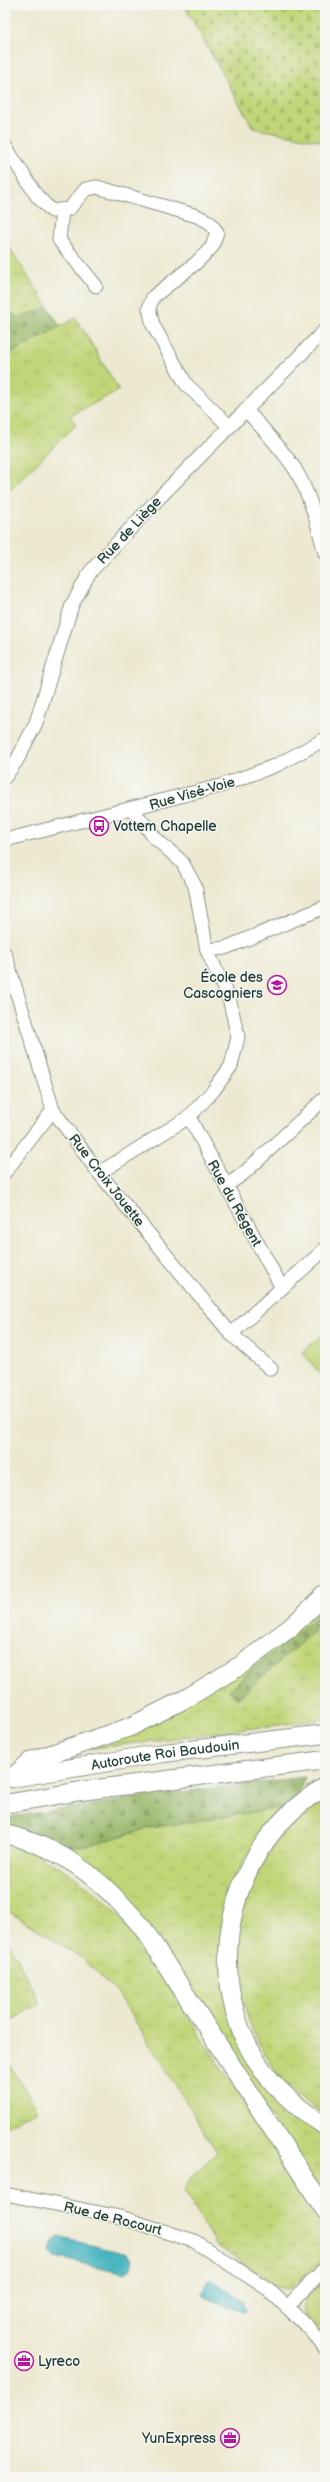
<svg xmlns="http://www.w3.org/2000/svg" width="330" height="2482" viewBox="0 0 330 2482" font-family="'Balsamiq Sans',sans-serif">
  <style>
    .grass { fill: url(#grass-tufts); stroke: #708956 }
    .forest { fill: url(#forest-firs); stroke: #5c7a4e }
    .cemetery { fill: url(#cemetery-stones); stroke: #708956 }
    .pitch { fill: #c1d578; stroke: #708956 }
    .water { fill: #43b2be; stroke: #317879 }
    .lines { fill: none; stroke-linecap: round; stroke-linejoin: round }
    .minor-casing { stroke: #869382; stroke-width: 15 }
    .highway-casing { stroke: #869382; stroke-width: 20 }
    .minor { stroke: #fff; stroke-width: 13 }
    .highway { stroke: #fff; stroke-width: 18 }
    .labels { text-anchor: middle; stroke-width: 3; stroke-linejoin: round; paint-order: stroke }
    .street-label { font-size: 14px; fill: #1f3d34; stroke: #f6f6f2 }
    .poi-label { font-size: 14px; fill: #1f3d34; stroke: #f6f6f2; text-anchor: start }
  </style>
  <defs>
    <pattern id="grass-tufts" width="24" height="20" patternUnits="userSpaceOnUse"><rect width="24" height="20" fill="#c1d578"/><path d="M3 7l-1-3M5 7V3M7 7l1-3M15 17l-1-3M17 17v-4M19 17l1-3" fill="none" stroke="#a5b868"/></pattern>
    <pattern id="forest-firs" width="22" height="20" patternUnits="userSpaceOnUse"><rect width="22" height="20" fill="#98b668"/><path d="M5 1l3.5 6h-7zM16 11l3.5 6h-7z" fill="#7b9556"/></pattern>
    <pattern id="cemetery-stones" width="16" height="16" patternUnits="userSpaceOnUse"><rect width="16" height="16" fill="#c1d578"/><path d="M2 7V4a2 2 0 0 1 4 0v3zM10 15v-3a2 2 0 0 1 4 0v3z" fill="#a5b868"/></pattern>
  </defs>
  <rect width="100%" height="100%" fill="#f6f6f2"/>
  <filter id="ink" filterUnits="userSpaceOnUse"><feTurbulence type="fractalNoise" baseFrequency=".025" numOctaves="2"/><feDisplacementMap in="SourceGraphic" scale="8" xChannelSelector="R" yChannelSelector="G"/><feConvolveMatrix kernelMatrix="1 2 1 2 8 2 1 2 1" color-interpolation-filters="sRGB"/></filter>
  <filter id="wash" filterUnits="userSpaceOnUse"><feTurbulence type="fractalNoise" baseFrequency=".012" numOctaves="4" result="noise"/><feDisplacementMap in="SourceGraphic" scale="16" xChannelSelector="R" yChannelSelector="G"/><feGaussianBlur stdDeviation="0.9" result="paint"/><feColorMatrix in="noise" values="0 0 0 0 0 0 0 0 0 0 0 0 0 0 0 0 0 1.4 0 .05"/><feComposite in="paint" operator="in"/></filter>
  <g filter="url(#wash)">
    <rect width="100%" height="100%" fill="#ede9d1"/>
    <g class="grass">
      <polygon points="5,241 48,307 18,318 5,307"/>
      <polygon points="76,318 119,390 70,416 76,425 7,493 5,356"/>
      <polygon points="325,1601 325,1609 229,1690 237,1699 325,1621 325,1719 80,1750 152,1723"/>
      <path d="M325,1797v320c-14,-11 -29,-22 -42,-35 -10,-12 -18,-27 -25,-41 -45,-88 -16,-191 67,-244z"/>
      <polygon points="286,1807 246,1857 235,1879 225,1913 235,2034 325,2131 325,2202 153,1937 55,1847 90,1845 149,1828"/>
      <path d="M5,1844c51,14 90,44 125,83l195,300v34l-6,3 -29,25 -14,-2 -15,-13 -45,-29 -32,-53c7,-19 20,-26 33,-40l-98,-157 -37,-37 -77,-49z"/>
      <polygon points="5,1935 40,2004 5,2024"/>
      <polygon points="5,2057 38,2110 5,2126"/>
      <polygon points="325,2276 325,2340 303,2314 305,2300"/>
    </g>
    <g class="forest">
      <polygon points="5,307 18,318 48,307 60,326 5,356"/>
      <polygon points="325,1609 325,1621 237,1699 229,1690"/>
      <polygon points="305,1777 298,1795 286,1807 149,1828 90,1845 55,1847 5,1829 5,1818 155,1795"/>
    </g>
    <polygon class="cemetery" points="184,5 325,5 325,142 253,128"/>
    <polygon class="pitch" points="325,1333 325,1380 302,1352"/>
    <g class="water">
      <polygon points="58,2237 128,2254 132,2258 130,2270 125,2273 55,2257 51,2251 53,2240"/>
      <polygon points="211,2279 243,2300 246,2311 242,2312 204,2297 202,2295 207,2280"/>
    </g>
  </g>
  <g filter="url(#ink)">
    <g class="lines">
      <defs>
        <g id="minor">
          <polyline points="5,146 37,196 52,211 69,209 86,189 97,187 197,216 209,222 217,232 212,247 196,263 153,297 149,308 153,325 186,384 229,426"/>
          <polyline points="62,210 59,240 96,286"/>
          <path d="M246,410c17,19 35,38 49,59 15,25 23,57 30,84"/>
          <polyline points="5,777 17,760 36,723 72,605 90,572 159,498 325,330"/>
          <polyline points="5,840 220,786 277,765 325,739"/>
          <polyline points="207,950 225,948 325,907"/>
          <polyline points="5,954 53,1110 99,1173 231,1334 271,1369"/>
          <polyline points="189,1117 282,1288"/>
          <polyline points="5,1172 53,1110"/>
          <polyline points="99,1173 189,1117 213,1091 231,1066 238,1037 230,1002 207,950 195,886 182,862 155,838 133,810"/>
          <polyline points="227,1185 243,1174 325,1098"/>
          <polyline points="231,1334 325,1249"/>
          <polyline points="5,2194 120,2217 194,2241 268,2289 312,2331 325,2349"/>
          <polyline points="287,2307 325,2268"/>
        </g>
        <g id="highway">
          <polyline points="13,1777 31,1761 130,1727 187,1698 241,1665 291,1627 325,1595"/>
          <path id="s1" d="M12,1778l152,-25 161,-19"/>
          <path d="M325,1787c-94,54 -126,183 -68,275 17,27 42,47 68,64"/>
          <polyline points="5,1804 81,1791 325,1760"/>
          <path d="M5,1834c60,14 98,47 137,93l183,283"/>
        </g>
      </defs>
      <use href="#minor" class="minor-casing"/>
      <use href="#highway" class="highway-casing"/>
      <use href="#minor" class="minor"/>
      <use href="#highway" class="highway"/>
    </g>
  </g>
  <defs>
    <symbol id="bus-ring" viewBox="-11 -11 22 22"><circle r="9.5" fill="#f6f6f2" stroke="#b5179e" stroke-width="1.5"/><path d="M-5-6H5V4H4V6H2V4H-2V6H-4V4H-5ZM-3.5-4V0h7V-4ZM-3.5 1.2v1.5H-2V1.2ZM2 1.2v1.5H3.5V1.2Z" fill="#b5179e"/></symbol>
    <symbol id="school-ring" viewBox="-11 -11 22 22"><circle r="9.5" fill="#f6f6f2" stroke="#b5179e" stroke-width="1.5"/><path d="M0-5L7-2L0 1L-7-2ZM-4 1L0 2.5L4 1V4Q0 6-4 4Z" fill="#b5179e"/></symbol>
    <symbol id="office-ring" viewBox="-11 -11 22 22"><circle r="9.5" fill="#f6f6f2" stroke="#b5179e" stroke-width="1.5"/><path d="M-6-3h4V-5.5h4V-3h4V5H-6ZM-1-4.5V-3h2v-1.5ZM-6 0V1H6V0Z" fill="#b5179e"/></symbol>
  </defs>
  <g fill-rule="evenodd">
    <use href="#bus-ring" x="88" y="815" width="22" height="22"/>
    <use href="#school-ring" x="266" y="974" width="22" height="22"/>
    <use href="#office-ring" x="13" y="2350" width="22" height="22"/>
    <use href="#office-ring" x="219" y="2427" width="22" height="22"/>
  </g>
  <g class="labels">
    <g class="street-label">
      <text transform="translate(129 530) rotate(-47)" y="5">Rue de Liège</text>
      <text transform="translate(192 793) rotate(-16)" y="5">Rue Visé-Voie</text>
      <text transform="translate(107 1180) rotate(52)" y="5">Rue Croix Jouette</text>
      <text transform="translate(235 1203) rotate(61)" y="5">Rue du Régent</text>
      <text dy="5" stroke="none"><textPath href="#s1" startOffset="155">Autoroute Roi Baudouin</textPath></text>
      <text transform="translate(113 2218) rotate(14)" y="5">Rue de Rocourt</text>
    </g>
    <g class="poi-label">
      <text x="113" y="831">Vottem Chapelle</text>
      <text x="263" y="982" text-anchor="end">École des<tspan x="263" dy="16">Cascogniers</tspan></text>
      <text x="38" y="2366">Lyreco</text>
      <text x="216" y="2443" text-anchor="end">YunExpress</text>
    </g>
  </g>
  <rect width="330" height="2482" fill="none" stroke="#f6f6f2" stroke-width="20"/>
</svg>
